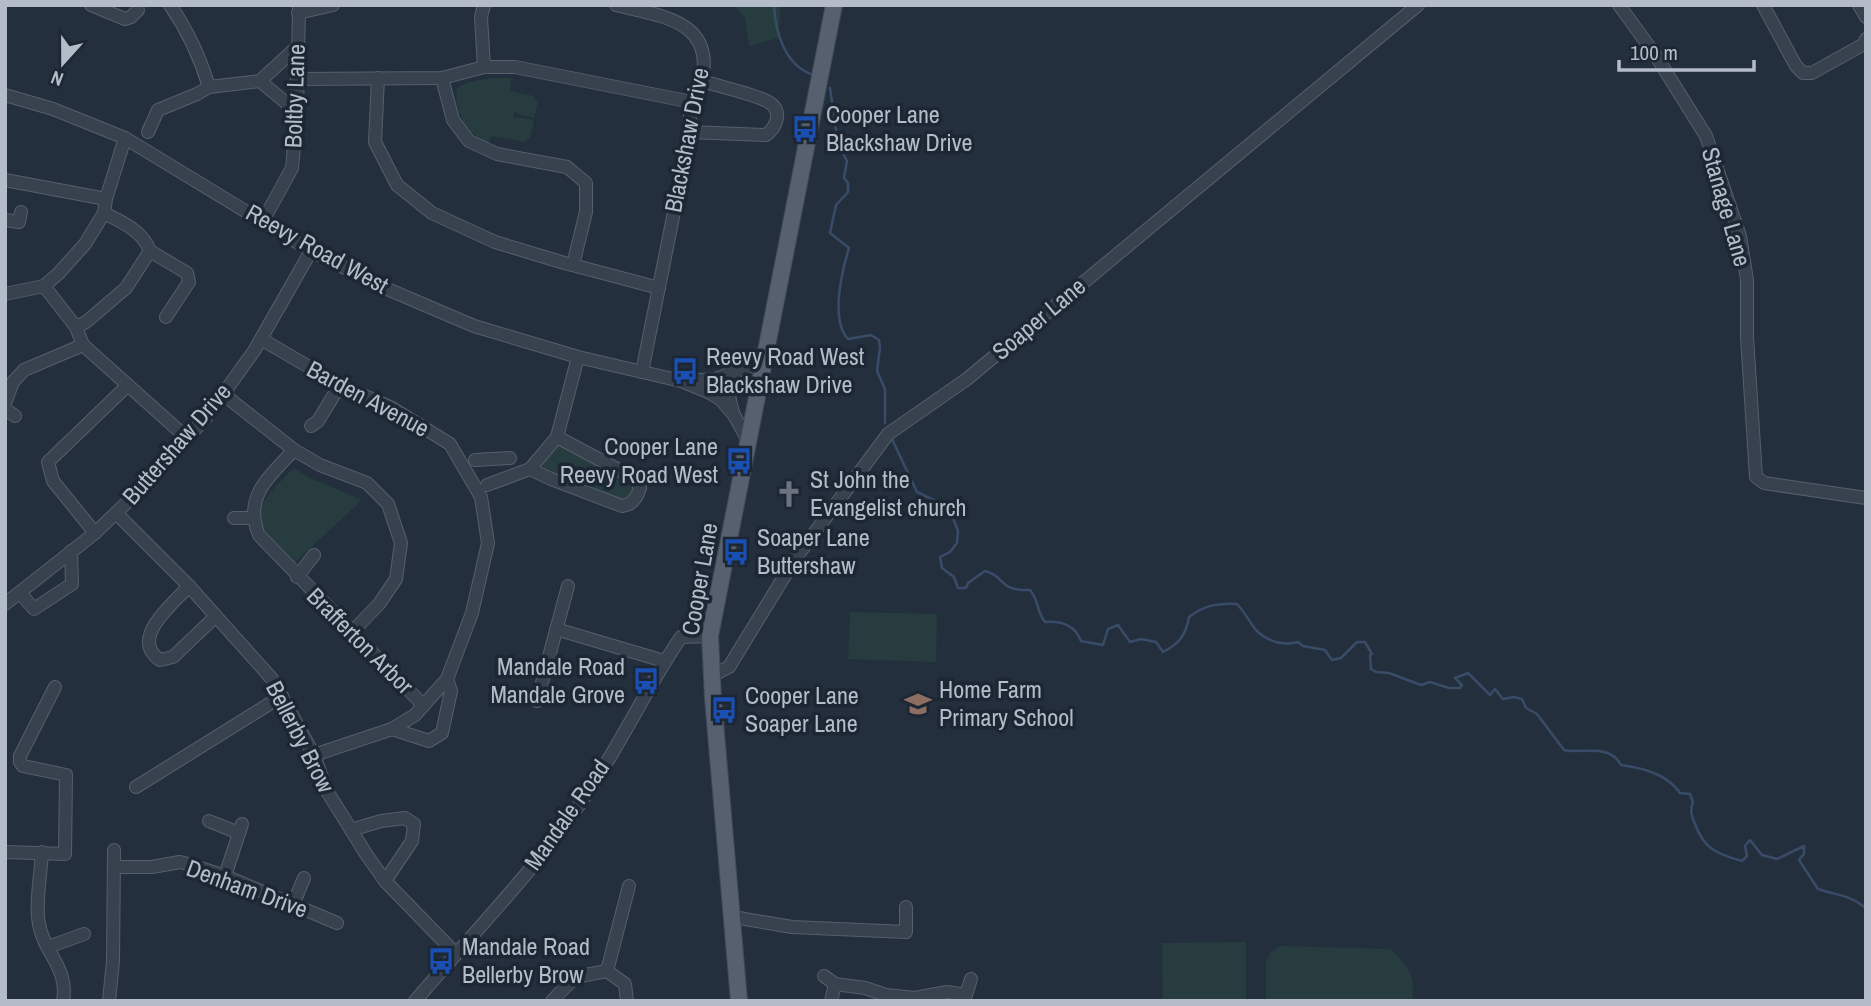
<svg xmlns="http://www.w3.org/2000/svg" width="1871" height="1006" viewBox="0 0 1871 1006" font-family="'Archivo Narrow',sans-serif">
  <style>
    .green { fill: #263c3f }
    .lines { fill: none; stroke-linecap: round; stroke-linejoin: round }
    .stream { stroke: #394c67; stroke-width: 2.5 }
    .minor-casing { stroke: #565f6c; stroke-width: 14 }
    .major-casing { stroke: #414a57; stroke-width: 18 }
    .minor { stroke: #38414e; stroke-width: 12 }
    .major { stroke: #56606e; stroke-width: 16 }
    .labels { text-anchor: middle; stroke-width: 7; stroke-linejoin: round; paint-order: stroke }
    .street-label { font-size: 24px; fill: #b4bcc9; stroke: #1d2633 }
    .poi-label { font-size: 24px; fill: #b4bcc9; stroke: #1d2633; text-anchor: start }
  </style>
  <rect width="100%" height="100%" fill="#242f3e"/>
  <g class="green">
    <polygon points="734,5 781,5 778,38 749,46 745,18"/>
    <path d="M494,78h17l-1,13 24,5 4,6 -4,16 -17,-4 -2,-3 -1,8 3,-2 17,3 -4,18 -6,4 -33,-6 -2,6 -3,1c-19,-11 -33,-32 -29,-54 9,-9 25,-9 37,-11z"/>
    <polygon points="564,445 630,481 636,487 632,500 619,502 544,469 543,463 557,446"/>
    <path d="M294,468l16,10 52,22 -70,65c-9,-10 -22,-21 -29,-33 -15,-25 16,-48 31,-64z"/>
    <polygon points="850,612 937,614 936,662 848,659"/>
    <polygon points="1246,942 1246,1001 1163,1001 1162,943"/>
    <path d="M1280,946l110,3c18,16 26,26 22,52h-146v-39l4,-9z"/>
  </g>
  <g class="lines">
    <g class="stream">
      <path d="M774,5c1,26 11,62 40,70"/>
      <path d="M830,88l8,57 9,16 -3,17 4,5v9l-12,13 -6,28 19,15c-7,23 -19,72 -1,91l23,-4 8,5 1,7 -3,24 8,18v34"/>
      <path d="M891,437l26,55 27,13 9,13 5,13 -1,12 -7,9 -10,5 2,11 12,9 4,11h8l2,-5 17,-12c21,5 12,20 45,19 10,12 6,21 15,32 17,-1 30,3 36,19l22,4 5,-16 10,-4 12,17 11,-3 15,3 7,10c16,-8 23,-17 26,-35 15,-12 30,-14 48,-13 16,17 14,30 39,38 7,2 14,2 22,0l5,4 22,4 7,10 9,-2 16,-16h8l7,12 -2,1 1,14 5,3 13,1 32,12 9,-3 19,6h11l2,-3 -7,-7 13,-5 22,22 5,-6 8,10 11,-2 8,2 4,9 11,6 27,36c19,4 45,-7 57,15 22,3 46,9 59,28l10,1 3,8c-3,8 -2,13 2,22 9,25 22,30 47,37l5,-5 -2,-10 5,-6 12,15 15,4 27,-13v8l-5,6 19,29c21,7 30,5 48,19"/>
    </g>
    <defs>
      <g id="minor">
        <polyline points="91,5 125,19 131,17 138,10"/>
        <path d="M170,5c18,26 30,52 39,82"/>
        <polyline points="484,5 481,17 484,67"/>
        <path d="M616,5c42,11 99,14 86,75 -2,8 -9,16 -11,25 -2,8 -1,19 -1,27l-48,240"/>
        <polyline points="1619,5 1656,56 1706,136 1740,236 1747,280 1747,337 1756,477 1764,483 1866,498"/>
        <polyline points="1763,5 1796,66 1803,73 1812,73 1864,44 1866,39"/>
        <polyline points="1859,5 1866,17"/>
        <polyline points="298,13 333,5"/>
        <polyline points="378,78 375,142 397,185 432,213 495,242 561,262 659,288"/>
        <polyline points="442,78 453,120 469,141 497,154 567,167 586,183 586,212 573,265"/>
        <polyline points="297,79 442,78 484,67 515,67 692,102"/>
        <polyline points="260,81 297,112"/>
        <polyline points="5,95 53,109 125,138 311,251 385,288 474,326 578,357 681,381 708,392 720,399 734,415 749,442"/>
        <polyline points="148,132 158,110 197,94 209,87 260,81 297,47"/>
        <path d="M690,132l76,3c10,-7 17,-24 4,-32 -11,-8 -52,-17 -68,-22"/>
        <polyline points="5,180 106,199"/>
        <polyline points="5,220 19,222 21,212"/>
        <polyline points="263,221 292,168 297,112 299,5"/>
        <polyline points="150,251 187,273 189,282 166,317"/>
        <polyline points="44,286 76,327 83,345 187,438"/>
        <polyline points="5,294 44,286 58,274 85,244 104,213 106,199 125,138"/>
        <path d="M76,327l10,-5 40,-34 24,-37c-8,-21 -27,-28 -46,-38"/>
        <polyline points="261,339 340,385 392,408 450,444 481,497 488,543 472,613 447,679 415,715 392,729 314,755"/>
        <polyline points="685,381 715,379 764,361"/>
        <polyline points="223,394 294,450 320,465 367,483 388,504 401,543 396,579 379,604 351,633"/>
        <polyline points="5,403 13,382 24,370 83,345"/>
        <polyline points="5,409 15,416"/>
        <path d="M733,412c-5,-16 -6,-25 2,-39"/>
        <polyline points="311,426 318,421 340,385"/>
        <polyline points="475,460 510,458"/>
        <path d="M530,469l21,10 71,27c10,-1 15,-8 18,-18l-4,-9 -79,-42"/>
        <polyline points="487,485 530,469 557,437 578,357"/>
        <polyline points="116,513 189,586 272,679 314,755 327,791 366,854 385,881 456,954"/>
        <polyline points="234,518 253,518"/>
        <path d="M257,530c-12,-36 15,-56 37,-80"/>
        <polyline points="95,533 53,481 48,462 128,385"/>
        <polyline points="259,535 423,705"/>
        <polyline points="297,577 314,555"/>
        <path d="M189,586c-17,19 -60,52 -29,74l13,-3 43,-41"/>
        <polyline points="20,593 34,609 72,584 71,551"/>
        <polyline points="5,604 95,533 144,486 208,415 254,351 311,251"/>
        <polyline points="556,629 664,661"/>
        <polyline points="711,676 729,667 795,559 888,434 967,379 1418,5"/>
        <polyline points="537,701 568,586"/>
        <polyline points="392,729 429,741 442,733 451,691 447,679"/>
        <polyline points="136,787 282,696"/>
        <polyline points="209,821 239,833"/>
        <polyline points="351,830 381,821 405,818 414,824 412,841 385,881"/>
        <polyline points="5,852 65,854 66,775 23,766 20,762 20,756 55,687"/>
        <path d="M42,852c-1,21 -7,52 -3,72 5,30 30,43 24,77"/>
        <polyline points="114,867 152,867 180,862 188,864 225,876 337,923"/>
        <polyline points="225,876 242,824"/>
        <polyline points="293,905 304,878"/>
        <polyline points="733,917 792,927 906,932 906,907"/>
        <polyline points="48,947 84,934"/>
        <polyline points="607,971 629,886"/>
        <polyline points="824,976 835,984 865,988 886,995 915,998 947,992 966,995 971,979"/>
        <polyline points="109,1001 113,961 114,850"/>
        <path d="M415,1001c61,-71 128,-139 179,-218 31,-48 55,-99 87,-146l29,-1"/>
        <polyline points="552,1001 575,977 607,971 625,984 627,1001"/>
        <polyline points="831,1001 835,984"/>
      </g>
      <polyline id="major" points="739,1001 713,698 710,636 834,5"/>
    </defs>
    <use href="#minor" class="minor-casing"/>
    <use href="#major" class="major-casing"/>
    <use href="#minor" class="minor"/>
    <use href="#major" class="major"/>
  </g>
  <defs>
    <symbol id="bus-bare" viewBox="-9 -9 18 18"><path d="M-5-6H5V4H4V6H2V4H-2V6H-4V4H-5ZM-3.5-4V0h7V-4ZM-3.5 1.2v1.5H-2V1.2ZM2 1.2v1.5H3.5V1.2Z" fill="#1a4fb4" stroke="#1d2633" stroke-width="2.5" paint-order="stroke"/></symbol>
    <symbol id="church-bare" viewBox="-9 -9 18 18"><path d="M-1.2-6h2.4v3.5h3.3v2.4h-3.3V6h-2.4V-.1h-3.3v-2.4h3.3Z" fill="#6b7280" stroke="#1d2633" stroke-width="2.5" paint-order="stroke"/></symbol>
    <symbol id="school-bare" viewBox="-9 -9 18 18"><path d="M0-5L7-2L0 1L-7-2ZM-4 1L0 2.5L4 1V4Q0 6-4 4Z" fill="#8d6e63" stroke="#1d2633" stroke-width="2.5" paint-order="stroke"/></symbol>
  </defs>
  <g fill-rule="evenodd">
    <use href="#bus-bare" x="786" y="110" width="38" height="38"/>
    <use href="#bus-bare" x="666" y="352" width="38" height="38"/>
    <use href="#bus-bare" x="720" y="442" width="38" height="38"/>
    <use href="#church-bare" x="770" y="475" width="38" height="38"/>
    <use href="#bus-bare" x="717" y="533" width="38" height="38"/>
    <use href="#bus-bare" x="627" y="662" width="38" height="38"/>
    <use href="#school-bare" x="899" y="685" width="38" height="38"/>
    <use href="#bus-bare" x="705" y="691" width="38" height="38"/>
    <use href="#bus-bare" x="422" y="942" width="38" height="38"/>
  </g>
  <g class="labels">
    <g class="street-label">
      <text transform="translate(295 96) rotate(-88)" y="8">Boltby Lane</text>
      <text transform="translate(687 140) rotate(-79)" y="8">Blackshaw Drive</text>
      <text transform="translate(1726 207) rotate(74)" y="8">Stanage Lane</text>
      <text transform="translate(317 249) rotate(29)" y="8">Reevy Road West</text>
      <text transform="translate(1039 319) rotate(-40)" y="8">Soaper Lane</text>
      <text transform="translate(368 399) rotate(28)" y="8">Barden Avenue</text>
      <text transform="translate(177 444) rotate(-49)" y="8">Buttershaw Drive</text>
      <text transform="translate(700 579) rotate(-80)" y="8">Cooper Lane</text>
      <text transform="translate(360 641) rotate(45)" y="8">Brafferton Arbor</text>
      <text transform="translate(300 737) rotate(63)" y="8">Bellerby Brow</text>
      <text transform="translate(567 815) rotate(-55)" y="8">Mandale Road</text>
      <text transform="translate(247 889) rotate(20)" y="8">Denham Drive</text>
    </g>
    <g class="poi-label">
      <text x="826" y="123">Cooper Lane<tspan x="826" dy="28">Blackshaw Drive</tspan></text>
      <text x="706" y="365">Reevy Road West<tspan x="706" dy="28">Blackshaw Drive</tspan></text>
      <text x="718" y="455" text-anchor="end">Cooper Lane<tspan x="718" dy="28">Reevy Road West</tspan></text>
      <text x="810" y="488">St John the<tspan x="810" dy="28">Evangelist church</tspan></text>
      <text x="757" y="546">Soaper Lane<tspan x="757" dy="28">Buttershaw</tspan></text>
      <text x="625" y="675" text-anchor="end">Mandale Road<tspan x="625" dy="28">Mandale Grove</tspan></text>
      <text x="939" y="698">Home Farm<tspan x="939" dy="28">Primary School</tspan></text>
      <text x="745" y="704">Cooper Lane<tspan x="745" dy="28">Soaper Lane</tspan></text>
      <text x="462" y="955">Mandale Road<tspan x="462" dy="28">Bellerby Brow</tspan></text>
    </g>
  </g>
  <rect width="1871" height="1006" fill="none" stroke="#b4bcc9" stroke-width="14"/>
  <g transform="translate(63 63) rotate(201)" stroke="#1d2633" stroke-width="5" paint-order="stroke">
  <path d="M0-5L12 26L0 18L-12 26Z" fill="#b4bcc9"/>
  <text y="-10" font-size="19" font-weight="bold" text-anchor="middle" fill="#b4bcc9">N</text>
  </g>
  <path d="M1619 60v10h135v-10" fill="none" stroke="#b4bcc9" stroke-width="3.5"/>
  <text x="1630" y="60" font-size="21" fill="#b4bcc9" stroke="#1d2633" stroke-width="5" paint-order="stroke">100 m</text>
</svg>
